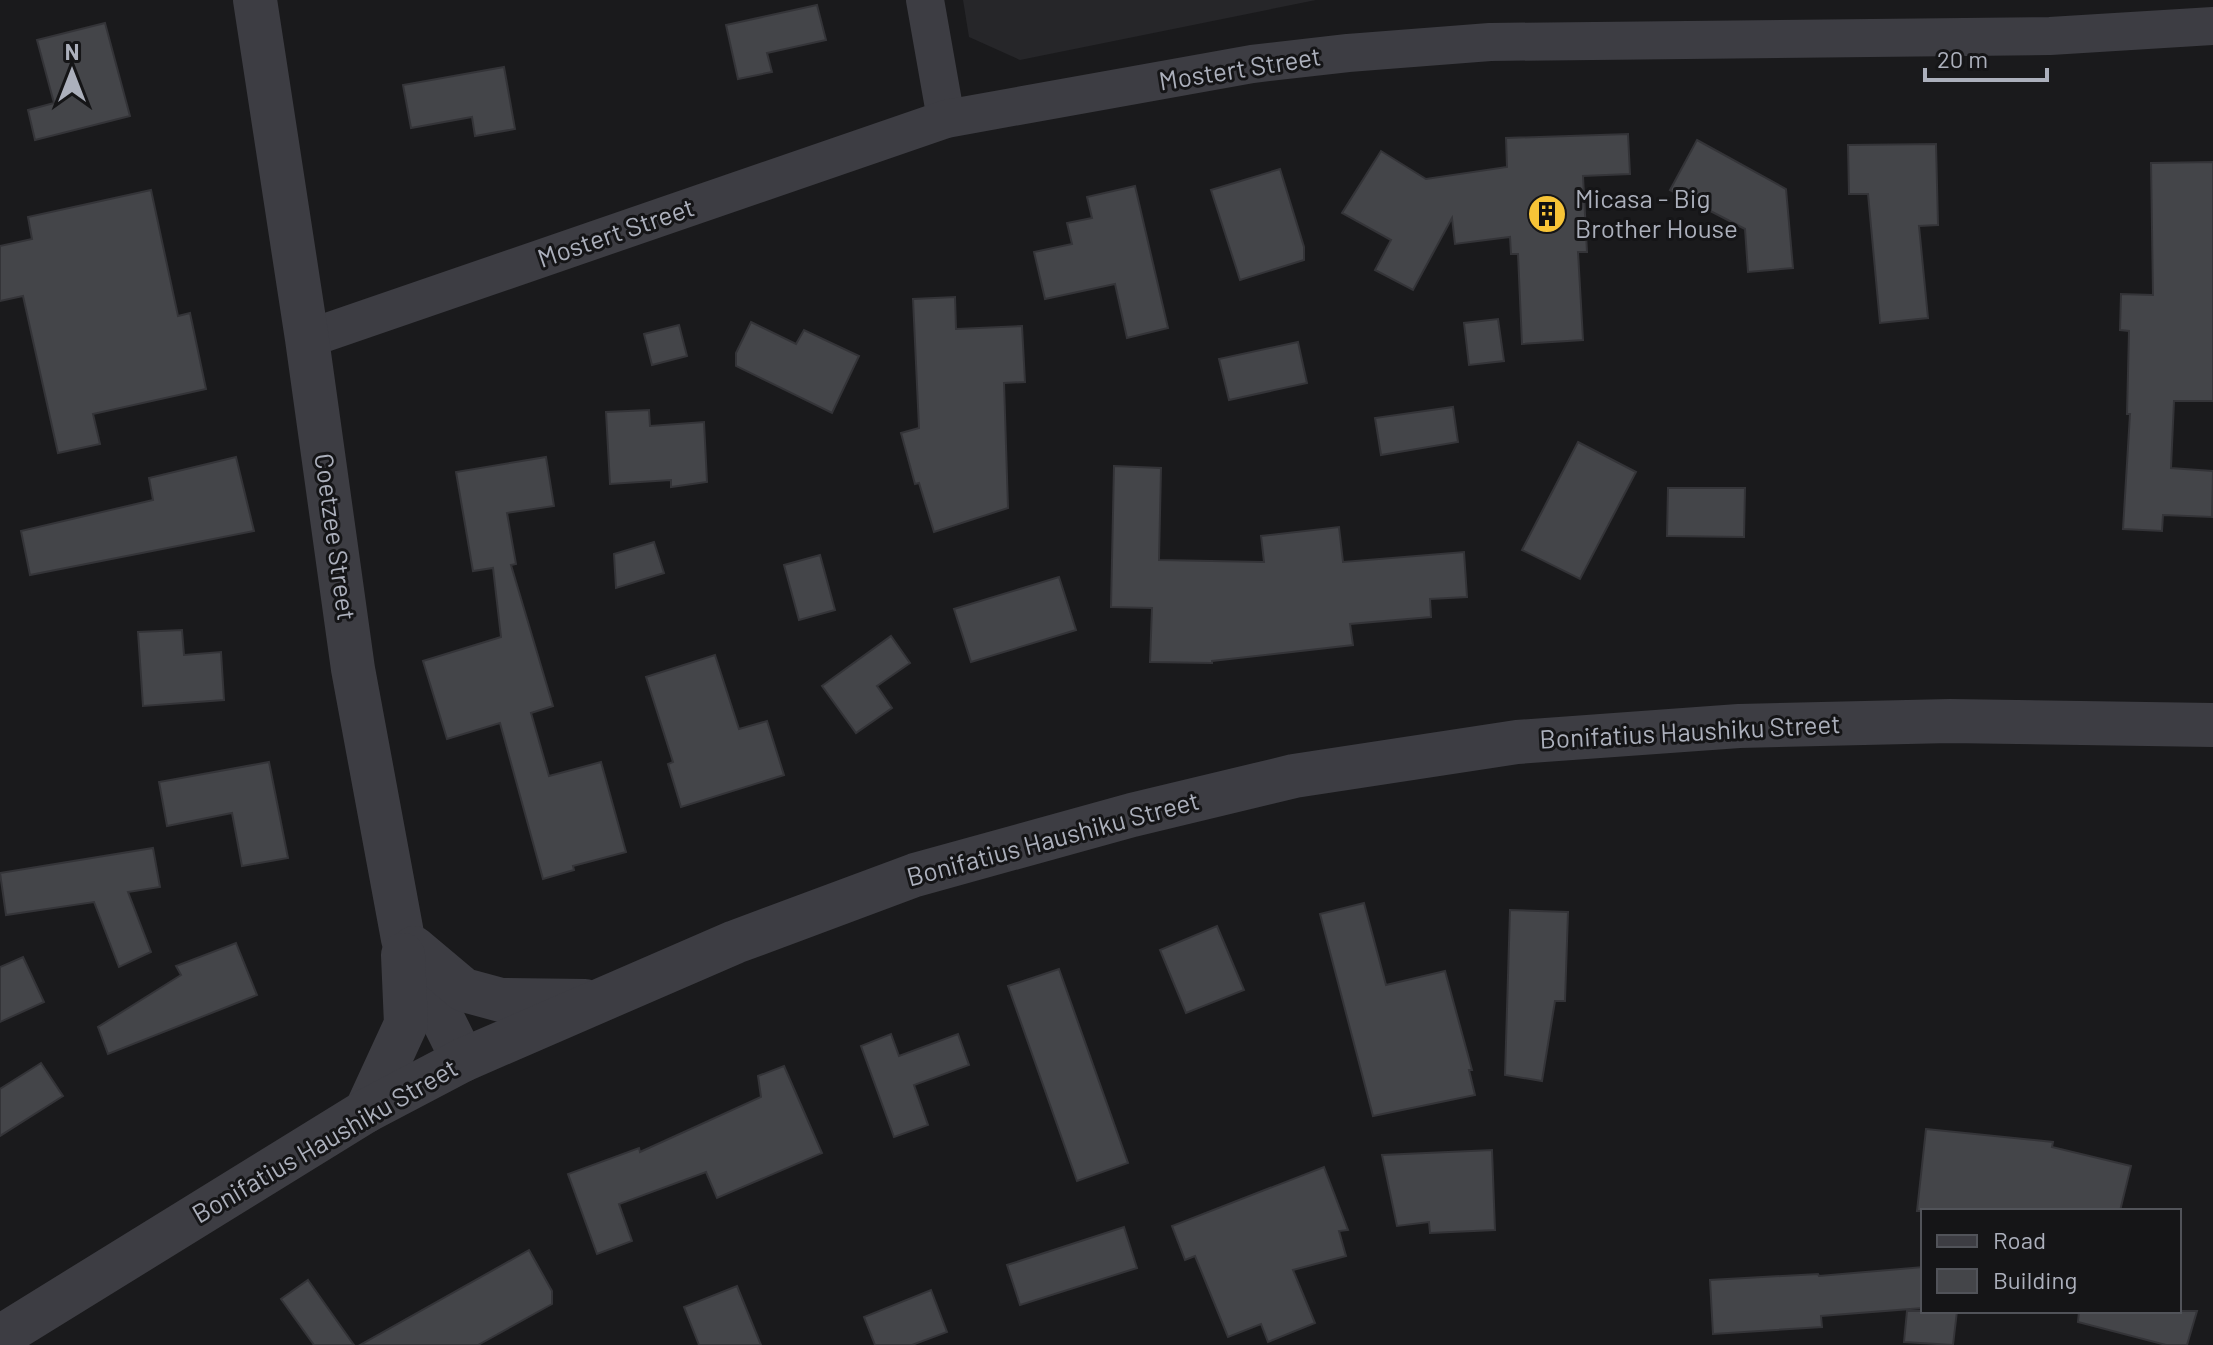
<svg xmlns="http://www.w3.org/2000/svg" width="2213" height="1345" viewBox="0 0 2213 1345" font-family="Barlow,sans-serif">
  <style>
    .built { fill: #262629 }
    .building { fill: #444549; stroke: #343438; stroke-width: 2 }
    .lines { fill: none; stroke-linecap: round; stroke-linejoin: round }
    .minor { stroke: #3d3d43; stroke-width: 38 }
    .tertiary { stroke: #3d3d43; stroke-width: 44 }
    .labels { text-anchor: middle; stroke-width: 6; stroke-linejoin: round; paint-order: stroke }
    .street-label { font-size: 26px; fill: #acb0bc; stroke: #151517 }
    .poi-label { font-size: 26px; fill: #acb0bc; stroke: #151517; text-anchor: start }
  </style>
  <rect width="100%" height="100%" fill="#1a1a1c"/>
  <polygon class="built" points="963,0 1316,0 1020,60 969,37"/>
  <g class="building">
    <polygon points="817,5 826,40 767,53 772,72 738,79 726,25"/>
    <polygon points="105,23 130,116 35,140 28,110 54,103 37,40"/>
    <polygon points="504,67 515,129 475,136 472,117 411,128 403,85"/>
    <polygon points="1628,134 1630,174 1583,176 1587,252 1578,252 1583,340 1522,344 1518,254 1511,254 1510,237 1455,244 1452,218 1413,290 1375,270 1391,240 1342,213 1381,151 1426,179 1507,167 1506,138"/>
    <polygon points="1697,140 1786,189 1793,268 1748,272 1745,229 1670,190"/>
    <polygon points="1936,144 1938,225 1919,226 1928,318 1880,323 1868,194 1849,194 1848,145"/>
    <polygon points="2213,162 2213,401 2174,401 2171,468 2213,471 2212,517 2163,515 2162,531 2123,529 2130,414 2127,414 2129,331 2120,330 2121,294 2153,295 2151,163"/>
    <polygon points="1280,169 1304,247 1304,260 1240,280 1211,190"/>
    <polygon points="1135,186 1168,328 1127,338 1115,284 1045,299 1034,252 1072,244 1067,223 1092,218 1087,197"/>
    <polygon points="151,190 178,316 190,313 206,389 93,414 100,444 58,453 23,296 0,301 0,246 32,239 28,217"/>
    <polygon points="955,297 956,329 1022,326 1025,382 1004,383 1008,508 934,532 919,483 915,484 901,433 919,428 913,299"/>
    <polygon points="1498,319 1504,361 1469,365 1464,323"/>
    <polygon points="751,322 796,344 804,330 859,356 832,413 736,366 736,353"/>
    <polygon points="679,325 687,356 652,365 644,334"/>
    <polygon points="1298,342 1307,383 1229,400 1219,359"/>
    <polygon points="1453,407 1458,442 1381,455 1375,418"/>
    <polygon points="649,410 650,426 704,422 707,482 671,487 671,480 610,484 606,412"/>
    <polygon points="1578,442 1636,472 1580,579 1522,550"/>
    <polygon points="236,457 254,531 30,575 21,531 153,500 149,478"/>
    <polygon points="546,457 554,506 507,513 516,564 511,565 553,706 531,713 549,776 601,762 626,852 573,866 574,870 543,879 500,723 447,739 423,661 501,637 493,568 473,571 456,472"/>
    <polygon points="1114,466 1161,468 1159,560 1264,562 1261,536 1339,527 1343,562 1464,552 1467,597 1430,599 1431,617 1350,624 1353,645 1212,661 1212,663 1150,662 1152,608 1111,607"/>
    <polygon points="1668,488 1745,488 1744,537 1667,536"/>
    <polygon points="654,542 664,573 616,588 614,554"/>
    <polygon points="820,555 835,610 799,620 784,565"/>
    <polygon points="1059,577 1076,630 971,662 954,609"/>
    <polygon points="182,630 184,655 221,652 224,700 143,706 138,632"/>
    <polygon points="891,636 910,663 877,686 892,708 856,733 822,686"/>
    <polygon points="715,655 739,729 767,721 784,775 681,807 668,764 673,762 646,677"/>
    <polygon points="269,762 288,858 242,866 232,813 167,826 159,782"/>
    <polygon points="153,848 160,887 128,892 151,952 119,967 94,902 6,915 0,873"/>
    <polygon points="1364,903 1386,985 1445,971 1472,1070 1469,1070 1475,1095 1373,1116 1320,914"/>
    <polygon points="1510,910 1568,912 1565,1001 1555,1001 1542,1081 1505,1075"/>
    <polygon points="1217,926 1244,990 1186,1013 1160,950"/>
    <polygon points="236,943 257,995 108,1054 98,1027 181,975 176,966"/>
    <polygon points="23,957 44,1002 0,1022 0,967"/>
    <polygon points="1059,969 1128,1163 1077,1181 1008,986"/>
    <polygon points="891,1034 899,1056 958,1034 969,1065 914,1085 928,1125 894,1137 861,1046"/>
    <polygon points="41,1063 63,1096 0,1136 0,1089"/>
    <polygon points="784,1066 822,1153 717,1198 706,1172 619,1204 632,1241 597,1254 568,1174 639,1148 640,1152 761,1097 758,1076"/>
    <polygon points="1926,1129 2053,1142 2052,1147 2131,1166 2120,1211 1917,1211"/>
    <polygon points="1492,1150 1495,1230 1430,1233 1429,1222 1397,1226 1382,1155"/>
    <polygon points="1324,1167 1348,1230 1339,1231 1346,1256 1293,1270 1315,1323 1268,1342 1261,1324 1228,1337 1195,1256 1185,1260 1172,1226"/>
    <polygon points="1124,1227 1137,1268 1020,1305 1007,1265"/>
    <polygon points="529,1250 552,1291 552,1304 478,1345 360,1345"/>
    <polygon points="1923,1267 1923,1308 1821,1316 1822,1327 1713,1334 1710,1280 1818,1274 1819,1276"/>
    <polygon points="308,1280 354,1345 314,1345 281,1299"/>
    <polygon points="737,1286 761,1345 699,1345 684,1307"/>
    <polygon points="931,1290 947,1332 912,1345 875,1345 864,1317"/>
    <polygon points="1907,1311 1957,1311 1953,1345 1904,1342"/>
    <polygon points="2079,1311 2197,1311 2187,1345 2166,1345 2078,1322"/>
  </g>
  <g class="lines">
    <g class="minor">
      <polyline points="925,0 946,119"/>
      <polyline points="307,339 946,119 1252,64 1348,53 1490,42 2050,36 2213,26"/>
    </g>
    <g class="tertiary">
      <polyline points="255,0 307,339 353,669 403,939 463,1060"/>
      <polyline points="414,948 464,990 501,1000 585,1001"/>
      <polyline points="366,1111 406,1024 403,955"/>
      <polyline points="0,1337 366,1111 463,1060 735,942 915,875 1132,815 1294,776 1517,742 1739,726 1950,721 2213,725"/>
    </g>
  </g>
  <defs>
    <symbol id="building-disc" viewBox="-11 -11 22 22"><circle r="9.5" fill="#f7c437" stroke="#151517"/><path d="M-4-6H4V6H1V3H-1V6H-4ZM-2.5-4.3h1.7v1.8h-1.7ZM.8-4.3h1.7v1.8H.8ZM-2.5-1h1.7V.8h-1.7ZM.8-1h1.7V.8H.8Z" fill="#111"/></symbol>
  </defs>
  <g fill-rule="evenodd">
    <use href="#building-disc" x="1525" y="192" width="44" height="44"/>
  </g>
  <g class="labels">
    <g class="street-label">
      <text transform="translate(1240 69) rotate(-9)" y="9">Mostert Street</text>
      <text transform="translate(616 233) rotate(-19)" y="9">Mostert Street</text>
      <text transform="translate(335 537) rotate(82)" y="9">Coetzee Street</text>
      <text transform="translate(1690 732) rotate(-3)" y="9">Bonifatius Haushiku Street</text>
      <text transform="translate(1053 839) rotate(-15)" y="9">Bonifatius Haushiku Street</text>
      <text transform="translate(325 1141) rotate(-30)" y="9">Bonifatius Haushiku Street</text>
    </g>
    <g class="poi-label">
      <text x="1575" y="208">Micasa - Big<tspan x="1575" dy="30">Brother House</tspan></text>
    </g>
  </g>
  <rect x="1921" y="1209" width="260" height="104" fill="#151517" stroke="#515359" stroke-width="2"/>
  <rect x="1937" y="1235" width="40" height="12" fill="#3d3d43" stroke="#515359" stroke-width="2"/>
  <text x="1993" y="1249" font-size="24" fill="#acb0bc">Road</text>
  <rect x="1937" y="1269" width="40" height="24" fill="#444549" stroke="#515359" stroke-width="2"/>
  <text x="1993" y="1289" font-size="24" fill="#acb0bc">Building</text>
  <g transform="translate(72 72)" stroke="#151517" stroke-width="6" paint-order="stroke">
  <path d="M0-6L14 30L0 20L-14 30Z" fill="#acb0bc"/>
  <text y="-12" font-size="22" font-weight="bold" text-anchor="middle" fill="#acb0bc">N</text>
  </g>
  <path d="M1925 68v12h122v-12" fill="none" stroke="#acb0bc" stroke-width="4"/>
  <text x="1937" y="68" font-size="24" fill="#acb0bc" stroke="#151517" stroke-width="6" paint-order="stroke">20 m</text>
</svg>
